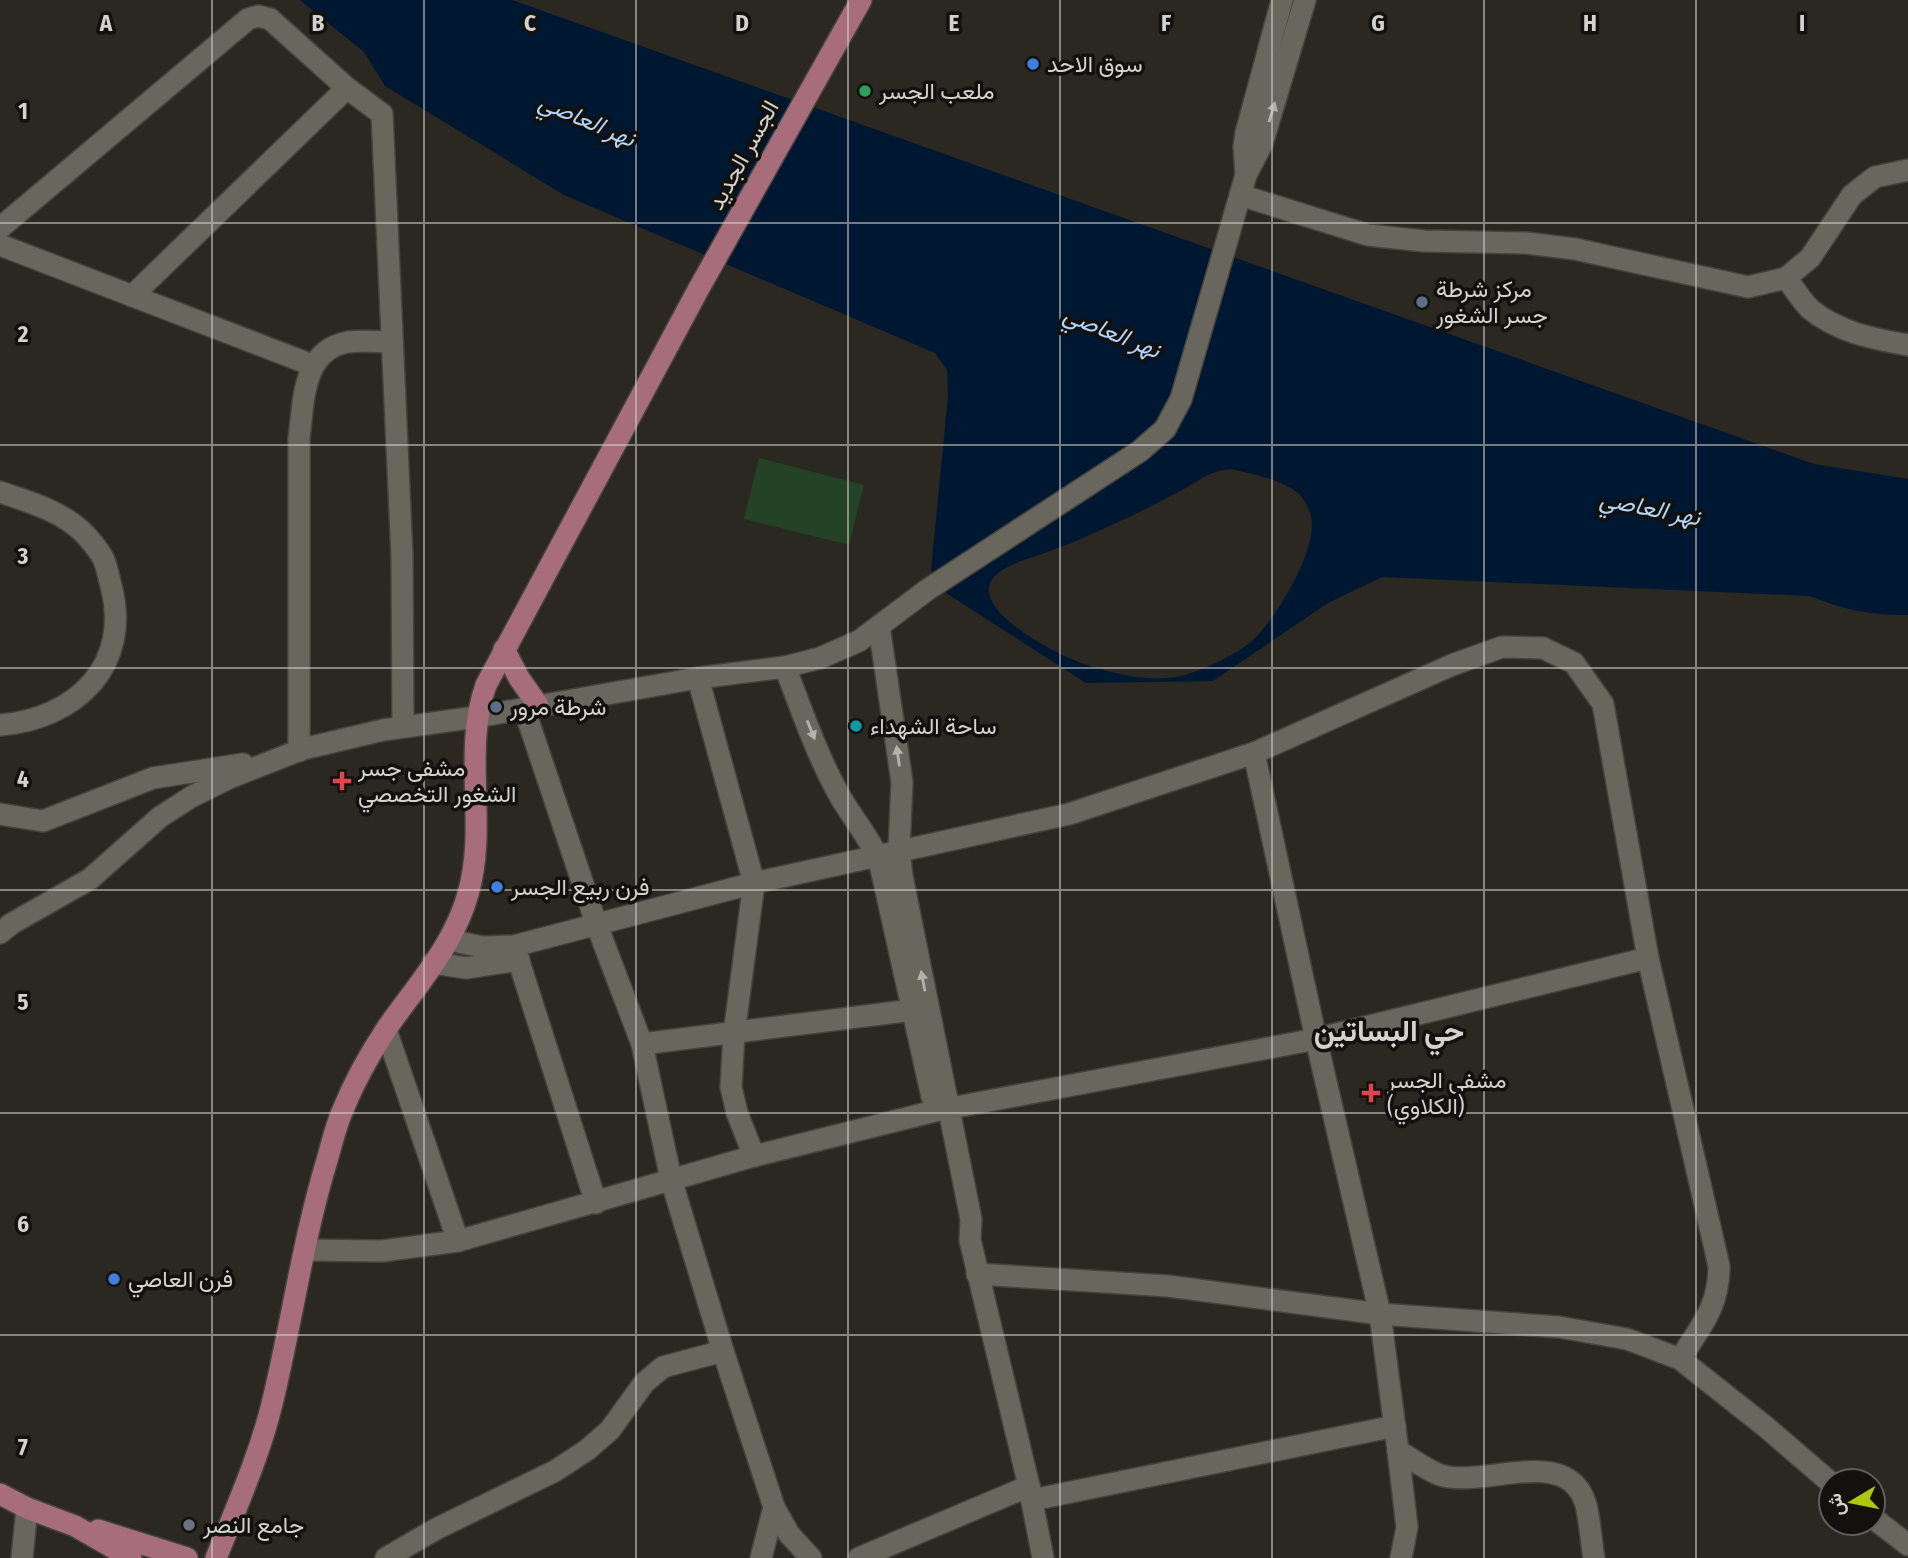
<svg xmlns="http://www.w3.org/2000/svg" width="1908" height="1558" viewBox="0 0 1908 1558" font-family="'Fira Sans Condensed',Vazirmatn,sans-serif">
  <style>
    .green { fill: #244225 }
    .water { fill: #001732; fill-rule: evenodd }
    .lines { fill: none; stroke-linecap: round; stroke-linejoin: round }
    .minor-casing { stroke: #45433d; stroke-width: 24 }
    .major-casing { stroke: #45433d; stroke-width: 24 }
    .minor { stroke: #69665e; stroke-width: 21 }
    .major { stroke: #a76d7a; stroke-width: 21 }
    .oneway { fill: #b4b2ac }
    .grid { fill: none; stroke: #d4d2cd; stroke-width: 2; stroke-opacity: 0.55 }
    .shop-dot { fill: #3f7fe0; stroke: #12110e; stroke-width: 2.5 }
    .leisure-dot { fill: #2e9e5b; stroke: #12110e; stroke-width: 2.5 }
    .service-dot { fill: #5c6f8a; stroke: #12110e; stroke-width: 2.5 }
    .culture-dot { fill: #0f9aa8; stroke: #12110e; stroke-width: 2.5 }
    .health-dot { fill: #e0444e; stroke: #12110e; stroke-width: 2.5 }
    .worship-dot { fill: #6b7280; stroke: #12110e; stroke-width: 2.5 }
    .labels { text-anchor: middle; stroke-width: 7; stroke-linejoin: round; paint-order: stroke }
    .poi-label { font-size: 23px; fill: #d4d2cd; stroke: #12110e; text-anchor: start }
    .street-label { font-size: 23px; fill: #d4d2cd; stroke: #12110e }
    .water-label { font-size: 24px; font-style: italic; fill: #b3d5fb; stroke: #12110e }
    .district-label { font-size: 30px; font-weight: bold; fill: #d4d2cd; stroke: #12110e }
    .grid-label { font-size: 23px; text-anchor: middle; font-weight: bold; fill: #d4d2cd; stroke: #12110e; stroke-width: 7; stroke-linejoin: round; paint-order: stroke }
  </style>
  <rect width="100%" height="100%" fill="#2a2821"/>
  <polygon class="green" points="759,458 864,485 849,545 744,519"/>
  <path class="water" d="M300,0h212l1302,464 94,15v136c-41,0 -61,-5 -99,-19l-427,-19 -54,26 -115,78 -127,2 -140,-90 -15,-23 17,-174 -1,-26 -12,-17 -371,-158 -179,-109 -21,-34zM1232,469c21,6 52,10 68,26 6,7 12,19 12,29 1,32 -36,95 -59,116 -17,15 -44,27 -65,34 -32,11 -73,0 -104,-10 -22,-7 -124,-57 -87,-90 14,-12 36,-16 53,-23 23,-8 46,-19 68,-29 21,-9 41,-20 62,-31 20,-10 27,-20 52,-22z"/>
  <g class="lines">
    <defs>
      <g id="minor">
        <polyline points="1246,175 1244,147 1246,133 1282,0"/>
        <polyline points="1240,195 1368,235 1424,241 1526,243 1575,249 1748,287 1786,278 1810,258 1852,195 1875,177 1908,170"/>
        <polyline points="0,228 248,19 258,16 270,19 347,88 382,114 402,556 403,727"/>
        <polyline points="0,245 312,365"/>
        <path d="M1786,278c8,10 15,22 24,31 28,23 63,30 98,36"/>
        <polyline points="132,296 347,88"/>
        <path d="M0,492c26,9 55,17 77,35 9,7 22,23 27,33 3,8 5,18 7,26 21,79 -35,133 -111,139"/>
        <polyline points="879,626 902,782 899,850 902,876 971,1219 970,1240 1029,1486 1043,1558"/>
        <path d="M785,667c16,41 30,83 51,122 13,26 34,47 44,75l52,233"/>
        <polyline points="698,678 754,883 734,1034 731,1087 737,1113 754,1156"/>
        <polyline points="524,708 596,923 642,1044 671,1179 723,1351 774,1507 789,1534 811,1558"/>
        <path d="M299,751v-313c5,-37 3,-88 49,-96 14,-2 30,0 44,0"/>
        <path d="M1254,753l62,286 64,275 18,137c13,7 28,19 42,24 45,14 128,-32 146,30 4,16 5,36 8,53"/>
        <polyline points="0,814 43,821 153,778 243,764"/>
        <polyline points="0,933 11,924 90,879 160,817 191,797 229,778 303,749 383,730 476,717 698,678 785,667 820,658 859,641 927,590 1140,451 1165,429 1181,399 1246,175 1262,144 1305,0"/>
        <path d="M450,940l32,7 32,-1 240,-63 315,-69 185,-61 198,-88 50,-18 41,1 31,15 29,41 45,254 71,308c0,41 -18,60 -39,93"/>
        <polyline points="514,946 596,1203"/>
        <polyline points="433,963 466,968 519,960"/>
        <polyline points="386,1030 458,1241"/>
        <polyline points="642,1044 913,1010"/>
        <polyline points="305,1250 382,1251 458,1241 754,1156 935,1111 1316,1039 1648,958"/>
        <polyline points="977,1274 1168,1286 1380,1314 1559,1327 1627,1339 1680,1359 1766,1427 1831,1483"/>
        <polyline points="1398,1451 1407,1527 1401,1558"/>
        <polyline points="1032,1500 1395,1426"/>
        <polyline points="1873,1518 1908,1545"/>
        <polyline points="22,1558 27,1508"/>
        <polyline points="386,1558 436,1529 555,1471 587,1450 610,1430 644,1383 663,1367 723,1351"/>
        <polyline points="761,1558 774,1507"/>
        <polyline points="859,1558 1029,1486"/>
      </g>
      <g id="major">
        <polyline points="504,649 519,678 538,705"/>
        <polyline points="0,1494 27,1508 75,1526 131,1558"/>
        <polyline points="98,1530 187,1558"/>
        <path d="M216,1558c20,-50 43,-101 56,-154 20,-82 31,-166 56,-247 4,-15 8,-31 14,-45 12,-30 27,-57 45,-84 30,-43 67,-83 81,-134 20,-69 -6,-142 18,-209l212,-395 163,-290"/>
      </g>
    </defs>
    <use href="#minor" class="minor-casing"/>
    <use href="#major" class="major-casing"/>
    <use href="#minor" class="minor"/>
    <use href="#major" class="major"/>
  </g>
  <defs><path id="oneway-solid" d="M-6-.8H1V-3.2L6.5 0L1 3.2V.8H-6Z" transform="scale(1.75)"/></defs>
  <g class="oneway">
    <use href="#oneway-solid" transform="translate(1272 112) rotate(-73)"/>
    <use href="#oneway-solid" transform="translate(811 730) rotate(68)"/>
    <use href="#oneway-solid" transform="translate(898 756) rotate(-98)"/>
    <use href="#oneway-solid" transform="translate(923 981) rotate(-101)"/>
  </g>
  <path class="grid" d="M212,0v1558M424,0v1558M636,0v1558M848,0v1558M1060,0v1558M1272,0v1558M1484,0v1558M1696,0v1558M0,223h1908M0,445h1908M0,668h1908M0,890h1908M0,1113h1908M0,1335h1908"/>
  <g class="shop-dot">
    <circle cx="1033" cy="64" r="7"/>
    <circle cx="497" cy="887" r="7"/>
    <circle cx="114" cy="1279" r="7"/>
  </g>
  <circle class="leisure-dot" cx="865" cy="91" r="7"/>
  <g class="service-dot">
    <circle cx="1422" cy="302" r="7"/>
    <circle cx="496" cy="707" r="7"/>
  </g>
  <circle class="culture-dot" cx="856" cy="726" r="7"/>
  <g class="health-dot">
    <path d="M338.5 770.5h7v7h7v7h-7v7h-7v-7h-7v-7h7z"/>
    <path d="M1367.5 1082.5h7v7h7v7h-7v7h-7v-7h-7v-7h7z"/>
  </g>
  <circle class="worship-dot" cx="189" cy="1525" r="7"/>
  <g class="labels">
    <g class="poi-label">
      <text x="1047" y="72">سوق الاحد</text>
      <text x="879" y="99">ملعب الجسر</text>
      <text x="1436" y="297">مركز شرطة<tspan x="1436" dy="26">جسر الشغور</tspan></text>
      <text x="510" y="715">شرطة مرور</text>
      <text x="870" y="734">ساحة الشهداء</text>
      <text x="358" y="776">مشفى جسر<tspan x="358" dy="26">الشغور التخصصي</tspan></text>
      <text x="511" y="895">فرن ربيع الجسر</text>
      <text x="1387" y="1088">مشفى الجسر<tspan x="1387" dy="26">(الكلاوي)</tspan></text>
      <text x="128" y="1287">فرن العاصي</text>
      <text x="203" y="1533">جامع النصر</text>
    </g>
    <g class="street-label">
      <text transform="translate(743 155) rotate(-61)" y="8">الجسر الجديد</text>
    </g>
    <g class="water-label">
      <text transform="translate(587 120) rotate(23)" y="8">نهر العاصي</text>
      <text transform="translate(1112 332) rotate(22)" y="8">نهر العاصي</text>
      <text transform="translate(1650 508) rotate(11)" y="8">نهر العاصي</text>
    </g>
    <g class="district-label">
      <text x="1389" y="1041">حي البساتين</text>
    </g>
  </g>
  <g class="grid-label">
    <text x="106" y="31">A</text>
    <text x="318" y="31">B</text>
    <text x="530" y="31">C</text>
    <text x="742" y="31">D</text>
    <text x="954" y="31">E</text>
    <text x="1166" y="31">F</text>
    <text x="1378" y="31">G</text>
    <text x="1590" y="31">H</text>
    <text x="1802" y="31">I</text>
    <text x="23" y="119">1</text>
    <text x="23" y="342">2</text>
    <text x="23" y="564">3</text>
    <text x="23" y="787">4</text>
    <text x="23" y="1010">5</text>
    <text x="23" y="1232">6</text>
    <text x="23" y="1455">7</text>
  </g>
  <g transform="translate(1852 1502) rotate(260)"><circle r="33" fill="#12110e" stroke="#605e5a" stroke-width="2"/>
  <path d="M0-5L12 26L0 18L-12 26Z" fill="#aec60b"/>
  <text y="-10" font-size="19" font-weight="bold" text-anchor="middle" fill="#d4d2cd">ش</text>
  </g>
</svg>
